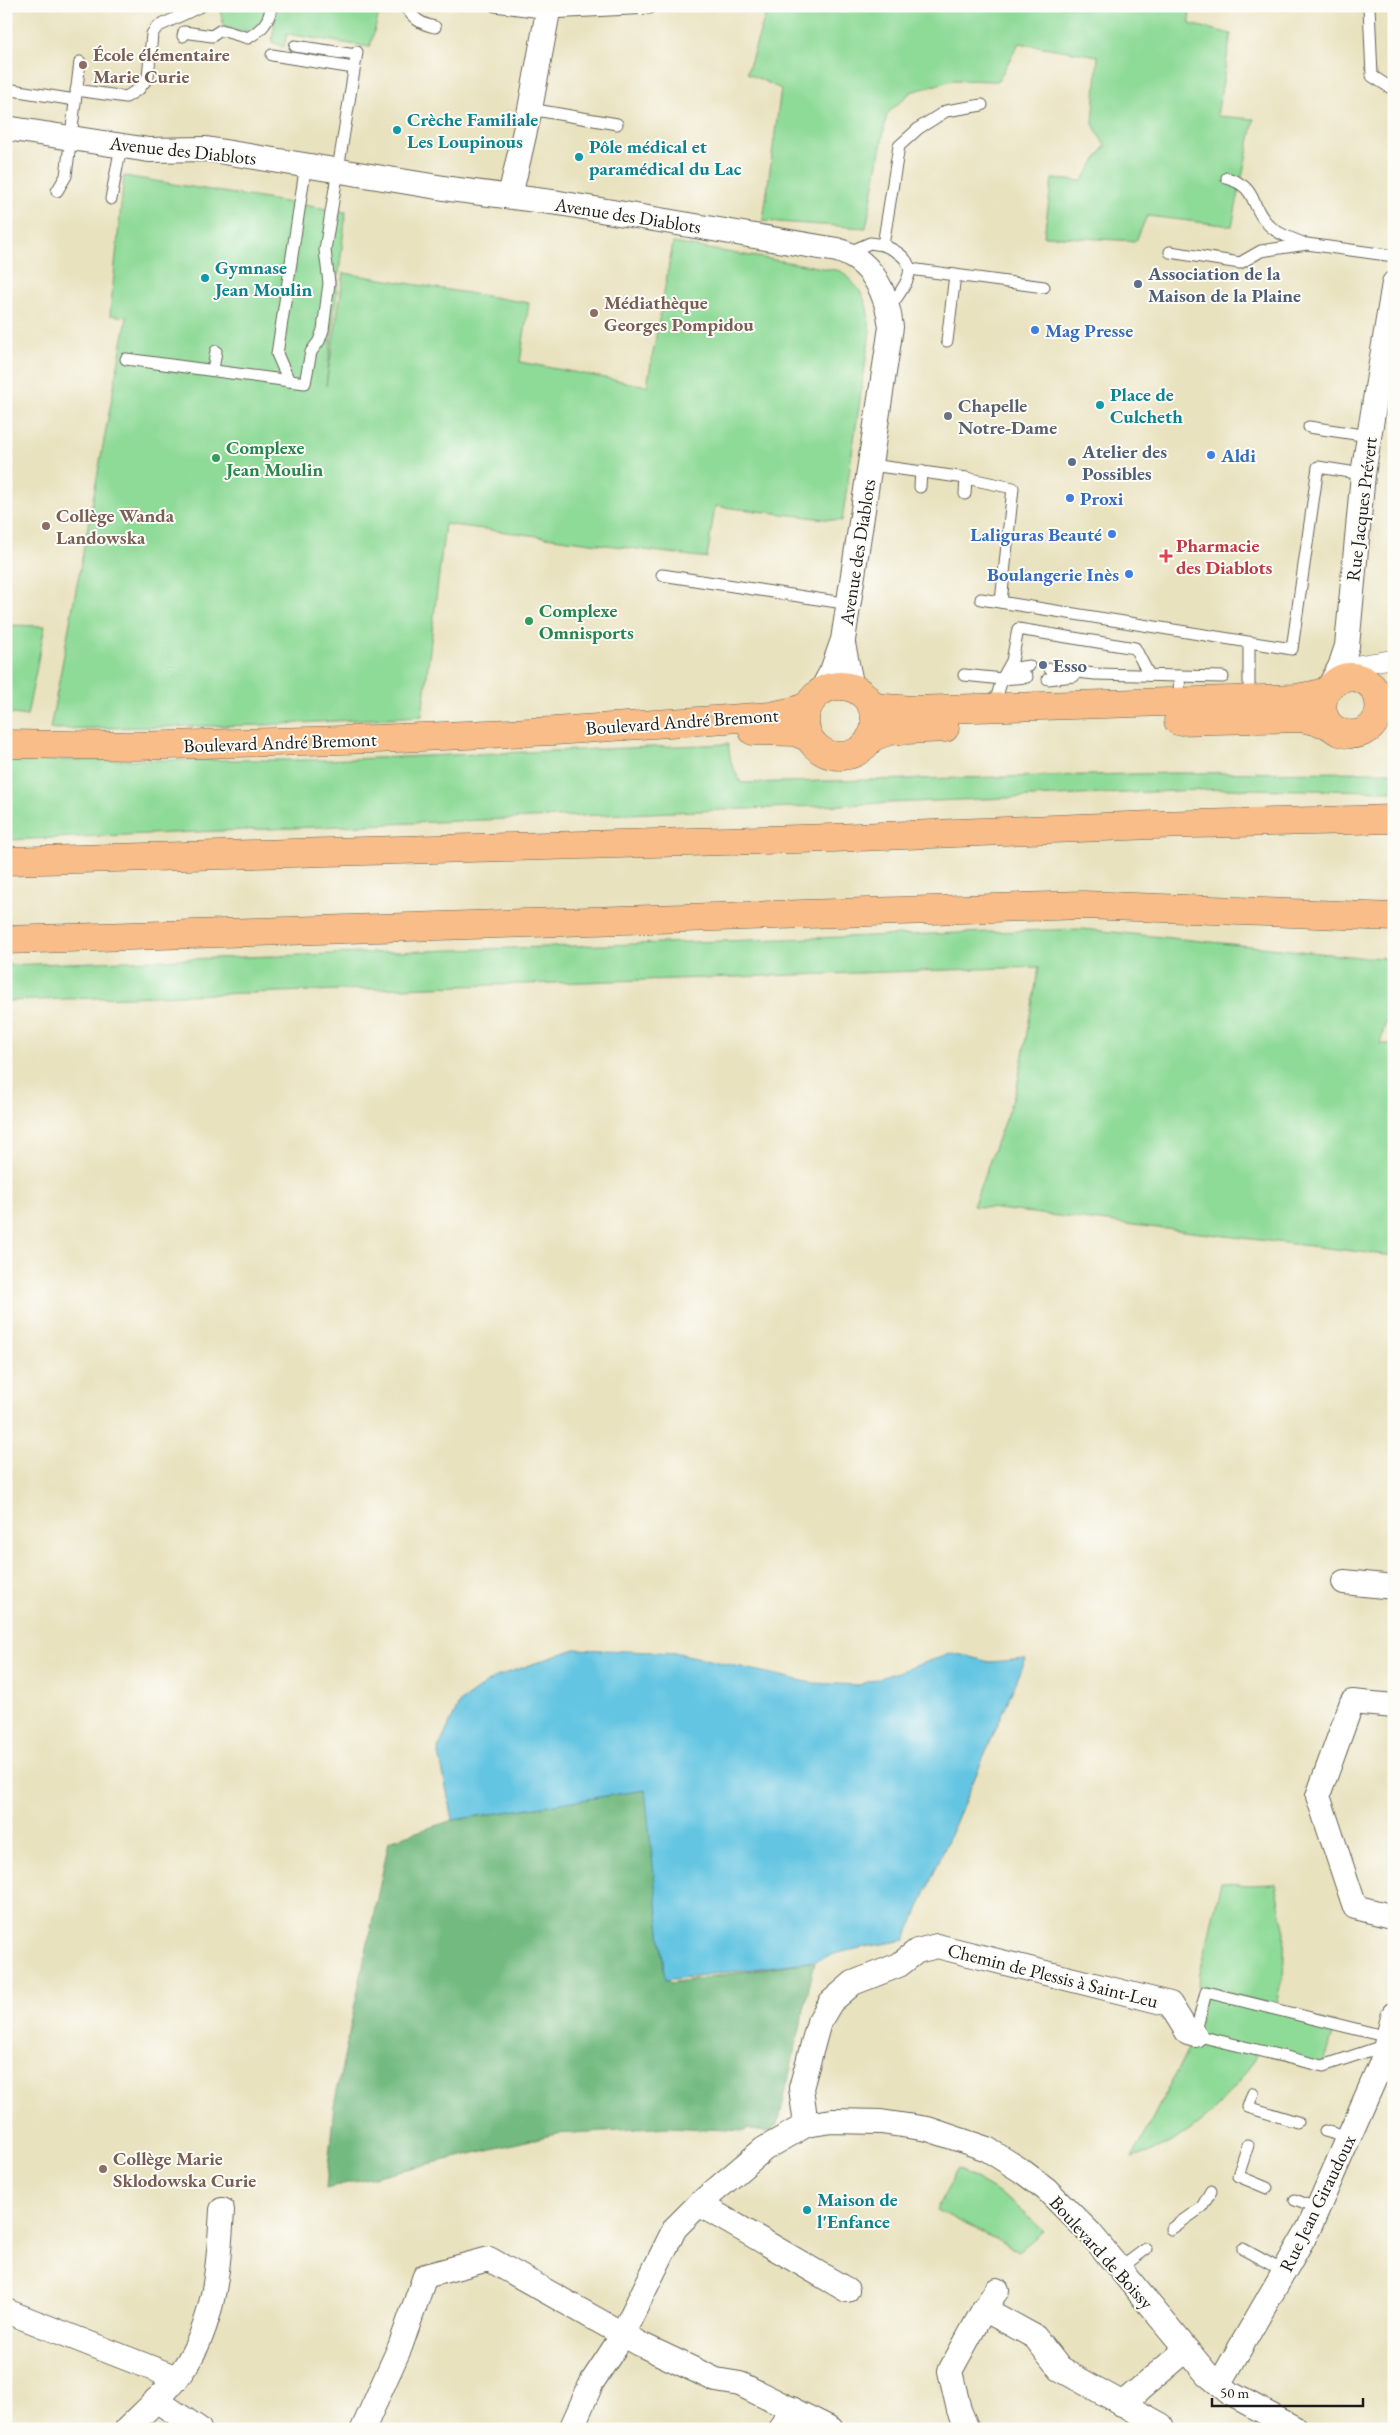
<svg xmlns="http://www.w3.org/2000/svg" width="1400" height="2435" viewBox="0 0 1400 2435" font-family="'EB Garamond',serif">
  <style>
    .green { fill: #8eda97; stroke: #557b5a }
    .forest { fill: #72ba80; stroke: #476b4e }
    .water { fill: #64c5e2; stroke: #40707f }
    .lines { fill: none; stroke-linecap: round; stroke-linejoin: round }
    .service-casing { stroke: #646155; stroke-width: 13 }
    .pedestrian-casing { stroke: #646155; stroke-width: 19 }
    .minor-casing { stroke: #646155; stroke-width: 26 }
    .primary-casing { stroke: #646155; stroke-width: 29 }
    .motorway-casing { stroke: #646155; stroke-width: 29 }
    .service { stroke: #fff; stroke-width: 11 }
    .pedestrian { stroke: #fff; stroke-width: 18 }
    .minor { stroke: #fff; stroke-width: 24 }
    .primary { stroke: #f8bd89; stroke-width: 28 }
    .motorway { stroke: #f8bd89; stroke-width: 28 }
    .education-dot { fill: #8d6e63; stroke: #fdfcf7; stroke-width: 2 }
    .culture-dot { fill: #0f9aa8; stroke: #fdfcf7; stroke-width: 2 }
    .service-dot { fill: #5c6f8a; stroke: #fdfcf7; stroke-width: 2 }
    .shop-dot { fill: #3f7fe0; stroke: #fdfcf7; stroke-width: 2 }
    .worship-dot { fill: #6b7280; stroke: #fdfcf7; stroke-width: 2 }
    .leisure-dot { fill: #2e9e5b; stroke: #fdfcf7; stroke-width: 2 }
    .health-dot { fill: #e0444e; stroke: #fdfcf7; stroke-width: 2 }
    .labels { text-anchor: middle; stroke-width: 4; stroke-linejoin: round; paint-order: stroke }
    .education-label { font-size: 19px; font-weight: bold; fill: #785e54; stroke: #fdfcf7; text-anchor: start }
    .culture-label { font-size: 19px; font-weight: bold; fill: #0d838f; stroke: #fdfcf7; text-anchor: start }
    .street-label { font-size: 19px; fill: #1c1c1c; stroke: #fdfcf7 }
    .service-label { font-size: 19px; font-weight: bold; fill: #4e5e75; stroke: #fdfcf7; text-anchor: start }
    .shop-label { font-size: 19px; font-weight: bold; fill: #366cbe; stroke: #fdfcf7; text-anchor: start }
    .worship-label { font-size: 19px; font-weight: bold; fill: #5b616d; stroke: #fdfcf7; text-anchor: start }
    .leisure-label { font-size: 19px; font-weight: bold; fill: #27864d; stroke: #fdfcf7; text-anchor: start }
    .health-label { font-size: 19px; font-weight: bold; fill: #be3a42; stroke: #fdfcf7; text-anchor: start }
  </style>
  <rect width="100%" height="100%" fill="#fdfcf7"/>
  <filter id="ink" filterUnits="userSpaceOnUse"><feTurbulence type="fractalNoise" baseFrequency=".02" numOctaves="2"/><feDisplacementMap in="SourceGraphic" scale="10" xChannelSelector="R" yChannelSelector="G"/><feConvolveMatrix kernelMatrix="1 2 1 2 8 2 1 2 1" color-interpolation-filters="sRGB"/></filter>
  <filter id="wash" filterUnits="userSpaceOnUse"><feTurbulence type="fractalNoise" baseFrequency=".0096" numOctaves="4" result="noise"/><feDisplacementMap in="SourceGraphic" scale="20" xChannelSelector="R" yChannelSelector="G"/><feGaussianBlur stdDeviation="1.12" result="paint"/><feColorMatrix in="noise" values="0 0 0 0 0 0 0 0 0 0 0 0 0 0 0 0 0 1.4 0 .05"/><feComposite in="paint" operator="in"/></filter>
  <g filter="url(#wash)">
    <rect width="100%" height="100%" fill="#e9e2bf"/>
    <g class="green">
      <path d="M219,6h48l-4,15c-17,12 -19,13 -39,6z"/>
      <polygon points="277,6 381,6 370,47 287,34 284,47 272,42"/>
      <polygon points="766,6 1189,6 1190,24 1231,34 1217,116 1254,119 1232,226 1147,216 1136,241 1044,236 1052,179 1082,181 1105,146 1093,124 1098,56 1019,43 998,81 953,80 911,92 887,114 866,228 763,221 781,89 747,73 766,13"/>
      <path d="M124,176l222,36 -20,174 18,-113 185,30 -9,59 127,24 26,-143 168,28c25,23 26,30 29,61l-28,189 -127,-15 -8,52 -262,-34 -23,192 -158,9 -214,4 77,-412 -17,-2z"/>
      <polygon points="6,625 45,626 27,716 6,713"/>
      <polygon points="728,744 731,763 741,783 1175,773 1394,772 1394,791 1222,789 6,840 6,757 36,760 326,760"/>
      <polygon points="1082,929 1359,957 1394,958 1394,990 1380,1044 1394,1044 1394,1256 973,1206 1017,1087 1039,967 6,1001 6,965"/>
      <path d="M1221,1882l25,3 29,-1 10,49 -2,46 -7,30 60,15 -13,42 -64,-16c-20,35 -48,70 -84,90 -13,8 -29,13 -43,19l63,-124 11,-43 -9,-6z"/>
      <path d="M957,2170c33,15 61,34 86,61l-24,20 -82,-41z"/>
    </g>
    <polygon class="forest" points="645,1790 670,1983 815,1961 778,2125 769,2132 747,2128 745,2131 669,2127 556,2134 326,2188 334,2105 389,1841 453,1820"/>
    <path class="water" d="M575,1649l103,4 134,30 47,2 94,-32 37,9 36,-3 -121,281c-30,6 -62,9 -90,21l-150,19 -20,-190 -192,30 -15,-71 22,-47 36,-25z"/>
  </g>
  <g filter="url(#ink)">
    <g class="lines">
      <defs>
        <g id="service">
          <path d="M405,6c8,12 15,18 30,21"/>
          <polyline points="495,6 549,13 650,8 650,6"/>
          <polyline points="1369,6 1372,76 1394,90"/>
          <path d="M183,36l1,-4 28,4 9,-6 27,8c13,-8 22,-16 23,-32"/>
          <polyline points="295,46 356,55"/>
          <polyline points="272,55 354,68"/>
          <polyline points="6,89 75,100"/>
          <polyline points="76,90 126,97 139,89 148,77 152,34 157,27 201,6"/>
          <polyline points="530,109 617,124"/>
          <path d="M1227,178c31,10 22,25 39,44 9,11 24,16 37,21"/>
          <polyline points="57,191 66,176 80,62"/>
          <polyline points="111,199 121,146"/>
          <polyline points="1170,252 1240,263 1261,251 1307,244 1394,256"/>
          <polyline points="847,253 870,243 883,245"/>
          <polyline points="910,269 1044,287"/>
          <path d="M889,309c19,-29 37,-46 -6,-64l16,-99 20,-18 27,-17 36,-6"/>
          <polyline points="947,341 955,275"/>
          <polyline points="126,359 305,383 311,352 319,341 323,330 329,283 325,250 357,52"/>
          <polyline points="213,370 216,351"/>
          <polyline points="289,381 277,354 306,164"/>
          <polyline points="1309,427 1369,436"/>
          <polyline points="871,465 966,478 1013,488 1001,602"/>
          <polyline points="920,487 921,471"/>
          <polyline points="965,494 966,478"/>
          <polyline points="662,575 850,604"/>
          <polyline points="981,599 1292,649 1318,467 1363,474"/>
          <polyline points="1249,643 1249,688 1256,698"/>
          <polyline points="1008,669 1029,666"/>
          <polyline points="1050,669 1095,674 1179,676 1180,702"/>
          <polyline points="964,675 1002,679 1027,677"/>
          <polyline points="1179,676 1223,677"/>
          <polyline points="1048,679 1074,676"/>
          <polyline points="994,707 1002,679 1012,661 1018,629 1135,648 1149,675"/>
          <polyline points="1386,2045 1323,2066 1195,2035 1206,1992 1388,2037"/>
          <polyline points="1253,2093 1248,2107 1297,2122"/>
          <polyline points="1325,2131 1349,2138"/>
          <polyline points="1248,2145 1238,2176 1267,2188"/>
          <polyline points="1295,2200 1318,2209"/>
          <polyline points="1171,2229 1202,2207 1211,2191"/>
          <polyline points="1243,2249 1285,2272"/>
          <polyline points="1119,2269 1146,2249"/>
        </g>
        <polyline id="pedestrian" points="1355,665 1394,659"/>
        <g id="minor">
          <path d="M6,128l143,22 57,-1 244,40 109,14 278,47c35,10 50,43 54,77l-48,313 -11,31 -12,22"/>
          <polyline points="510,196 530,109 549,6"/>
          <polyline points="843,644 852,688"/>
          <polyline points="1330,685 1340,667 1347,646 1363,474 1394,283"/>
          <polyline points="1344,1582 1394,1587"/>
          <polyline points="1394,1706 1352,1702 1318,1796 1355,1907 1394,1917"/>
          <polyline points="806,2125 801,2088 819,2022 831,2002 853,1983 899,1965 917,1951 937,1946 1170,2004 1188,2033 1195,2035"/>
          <polyline points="699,2204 847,2290"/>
          <polyline points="984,2309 997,2290"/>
          <polyline points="6,2311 177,2378"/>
          <polyline points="1220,2383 1309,2228 1381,2064 1394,2014"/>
          <polyline points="156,2400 199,2429"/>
          <polyline points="1122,2404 1186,2350"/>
          <path d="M127,2429c19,-19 40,-37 55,-58 33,-46 37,-107 40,-161"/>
          <polyline points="363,2429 400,2347 425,2276 489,2259 640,2344 716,2380 740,2384 831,2429"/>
          <polyline points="571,2429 592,2382 619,2341 675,2228 699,2204 764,2149 806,2125 832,2121 881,2122 928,2129 987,2149 1022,2171 1046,2189 1090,2233 1207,2374 1231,2394 1296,2429"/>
          <polyline points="781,2429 792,2409"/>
          <polyline points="967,2429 959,2410 950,2371 984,2309 1035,2337 1060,2369 1161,2425"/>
        </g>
        <g id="primary">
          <circle cx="840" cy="721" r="35"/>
          <path d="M872,707l41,3 384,-12c9,-2 18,-3 26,-6 10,-4 12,-14 26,-15 10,-1 20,5 26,13 4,7 5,15 4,22 -10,40 -72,22 -53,-21"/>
          <polyline points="1178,721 1302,718 1328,724"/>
          <polyline points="753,731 795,732 809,738"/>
          <polyline points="870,738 889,731 945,728"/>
          <polyline points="6,744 136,746 376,739 554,731 771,716 798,710 809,705"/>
        </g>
        <g id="motorway">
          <polyline points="6,861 833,838 1153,825 1394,819"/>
          <polyline points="6,940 1083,905 1394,917"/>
        </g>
      </defs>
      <use href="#service" class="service-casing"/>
      <use href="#pedestrian" class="pedestrian-casing"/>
      <use href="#minor" class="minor-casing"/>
      <use href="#primary" class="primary-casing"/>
      <use href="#motorway" class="motorway-casing"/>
      <use href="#service" class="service"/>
      <use href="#pedestrian" class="pedestrian"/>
      <use href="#minor" class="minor"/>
      <use href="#primary" class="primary"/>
      <use href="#motorway" class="motorway"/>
    </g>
  </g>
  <g class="education-dot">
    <circle cx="83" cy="65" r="5"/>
    <circle cx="594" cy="313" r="5"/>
    <circle cx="46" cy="526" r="5"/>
    <circle cx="103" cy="2169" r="5"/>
  </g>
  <g class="culture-dot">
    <circle cx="397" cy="130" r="5"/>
    <circle cx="579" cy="157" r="5"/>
    <circle cx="205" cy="278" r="5"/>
    <circle cx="1100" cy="405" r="5"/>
    <circle cx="807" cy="2210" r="5"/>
  </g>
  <g class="service-dot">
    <circle cx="1138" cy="284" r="5"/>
    <circle cx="1072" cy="462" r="5"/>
    <circle cx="1043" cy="665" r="5"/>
  </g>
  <g class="shop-dot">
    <circle cx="1035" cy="330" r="5"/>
    <circle cx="1211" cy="455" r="5"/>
    <circle cx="1070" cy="498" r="5"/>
    <circle cx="1112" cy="534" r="5"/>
    <circle cx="1129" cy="574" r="5"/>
  </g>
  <circle class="worship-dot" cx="948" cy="416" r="5"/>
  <g class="leisure-dot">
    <circle cx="216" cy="458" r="5"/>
    <circle cx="529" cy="621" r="5"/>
  </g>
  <path class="health-dot" d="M1163.5 548.5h5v5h5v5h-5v5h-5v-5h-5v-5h5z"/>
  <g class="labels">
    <g class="education-label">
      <text x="93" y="61">École élémentaire<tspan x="93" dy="22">Marie Curie</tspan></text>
      <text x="604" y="309">Médiathèque<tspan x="604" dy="22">Georges Pompidou</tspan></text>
      <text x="56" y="522">Collège Wanda<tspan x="56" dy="22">Landowska</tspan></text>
      <text x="113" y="2165">Collège Marie<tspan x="113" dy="22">Sklodowska Curie</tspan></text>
    </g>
    <g class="culture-label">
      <text x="407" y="126">Crèche Familiale<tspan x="407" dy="22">Les Loupinous</tspan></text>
      <text x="589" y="153">Pôle médical et<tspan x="589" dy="22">paramédical du Lac</tspan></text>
      <text x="215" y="274">Gymnase<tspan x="215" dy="22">Jean Moulin</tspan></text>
      <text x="1110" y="401">Place de<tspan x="1110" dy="22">Culcheth</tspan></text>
      <text x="817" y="2206">Maison de<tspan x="817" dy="22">l'Enfance</tspan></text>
    </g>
    <g class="street-label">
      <text transform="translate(183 150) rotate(6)" y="7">Avenue des Diablots</text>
      <text transform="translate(628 215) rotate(9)" y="7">Avenue des Diablots</text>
      <text transform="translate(1361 509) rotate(-83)" y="7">Rue Jacques Prévert</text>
      <text transform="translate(857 552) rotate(-81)" y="7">Avenue des Diablots</text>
      <text transform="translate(682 721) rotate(-4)" y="7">Boulevard André Bremont</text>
      <text transform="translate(280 742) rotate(-2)" y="7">Boulevard André Bremont</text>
      <text transform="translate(1053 1975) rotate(14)" y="7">Chemin de Plessis à Saint-Leu</text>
      <text transform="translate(1317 2203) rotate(-64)" y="7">Rue Jean Giraudoux</text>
      <text transform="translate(1102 2252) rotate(48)" y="7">Boulevard de Boissy</text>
    </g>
    <g class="service-label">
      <text x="1148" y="280">Association de la<tspan x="1148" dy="22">Maison de la Plaine</tspan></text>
      <text x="1082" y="458">Atelier des<tspan x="1082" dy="22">Possibles</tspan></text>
      <text x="1053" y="672">Esso</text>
    </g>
    <g class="shop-label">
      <text x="1045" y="337">Mag Presse</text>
      <text x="1221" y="462">Aldi</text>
      <text x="1080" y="505">Proxi</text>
      <text x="1102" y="541" text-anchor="end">Laliguras Beauté</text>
      <text x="1119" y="581" text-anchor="end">Boulangerie Inès</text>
    </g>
    <g class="worship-label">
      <text x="958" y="412">Chapelle<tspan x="958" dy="22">Notre-Dame</tspan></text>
    </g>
    <g class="leisure-label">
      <text x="226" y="454">Complexe<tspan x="226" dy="22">Jean Moulin</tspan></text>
      <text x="539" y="617">Complexe<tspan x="539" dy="22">Omnisports</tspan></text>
    </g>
    <g class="health-label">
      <text x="1176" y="552">Pharmacie<tspan x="1176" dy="22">des Diablots</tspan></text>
    </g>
  </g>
  <rect width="1400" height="2435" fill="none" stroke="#fdfcf7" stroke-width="25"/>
  <path d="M1212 2398v8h151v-8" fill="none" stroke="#1c1c1c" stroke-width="2.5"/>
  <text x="1220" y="2398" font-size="15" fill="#1c1c1c" stroke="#fdfcf7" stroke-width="4" paint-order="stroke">50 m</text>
</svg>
